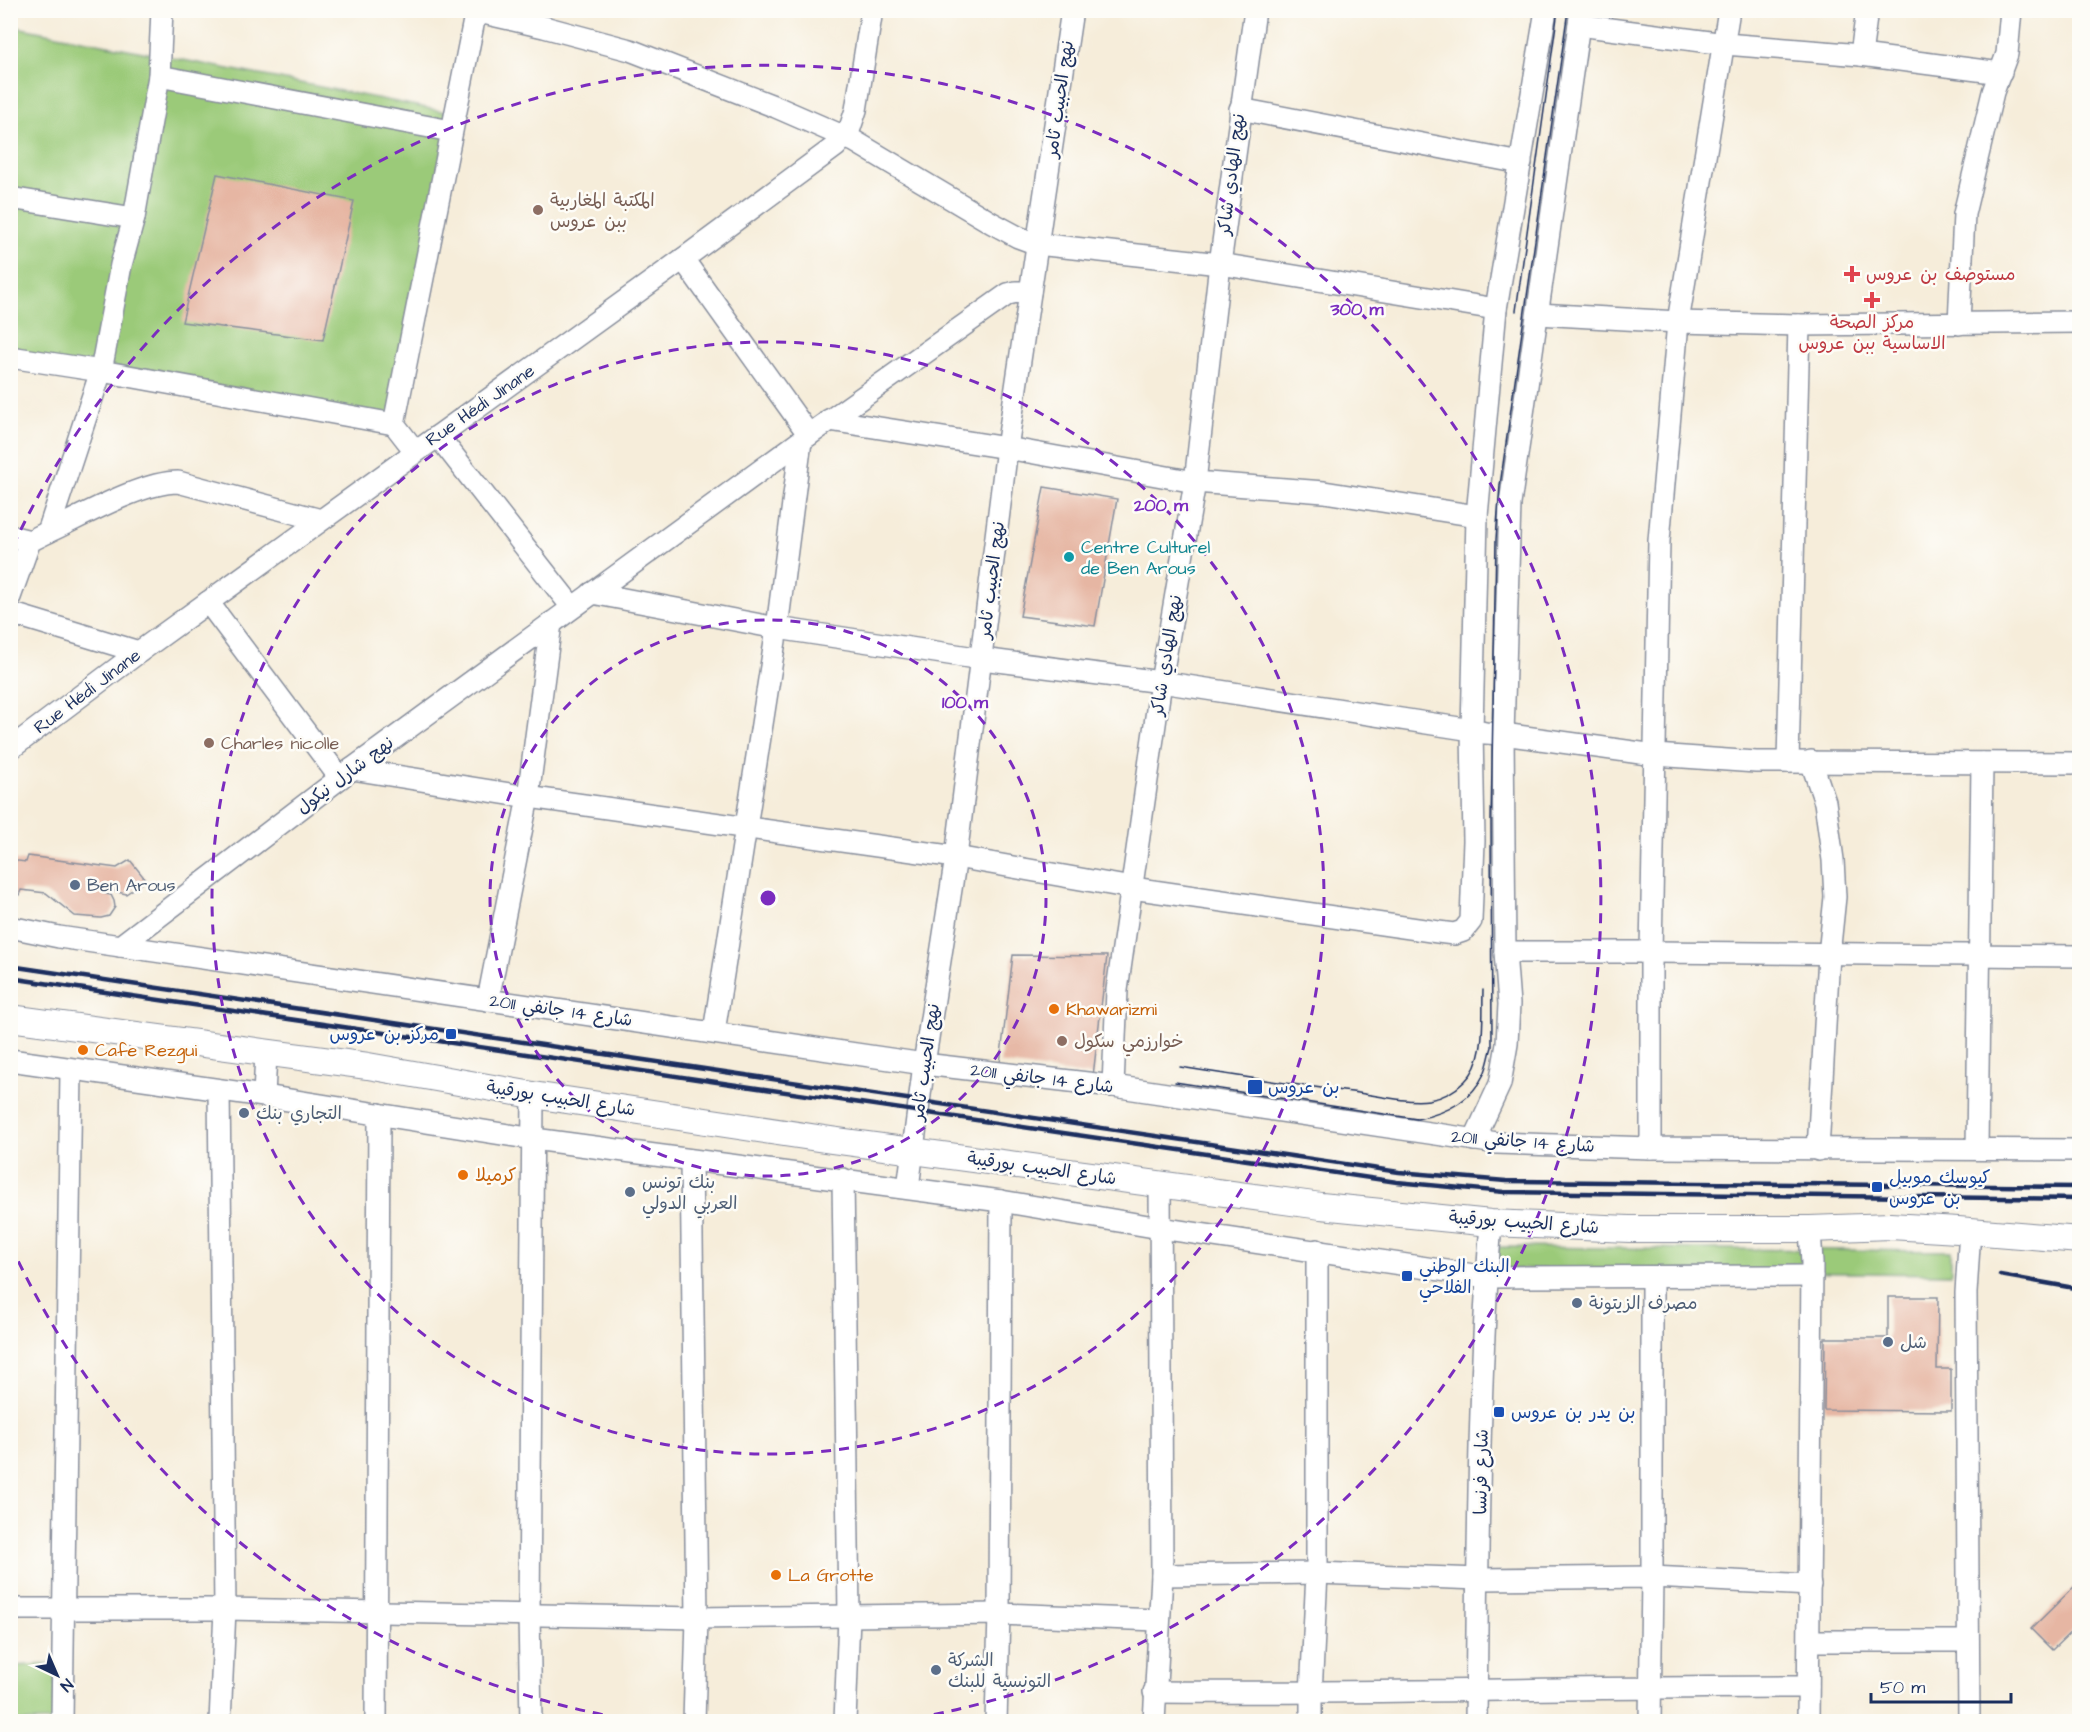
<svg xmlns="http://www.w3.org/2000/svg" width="2090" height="1732" viewBox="0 0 2090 1732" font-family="'Architects Daughter','Playpen Sans Arabic',sans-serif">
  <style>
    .green { fill: #9bca79; stroke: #5b7c6c; stroke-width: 1.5 }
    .building { fill: #e6b6a3 }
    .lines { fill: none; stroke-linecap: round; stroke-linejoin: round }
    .minor-casing { stroke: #888e9c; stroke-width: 24 }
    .major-casing { stroke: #888e9c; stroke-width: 28 }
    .minor { stroke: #fff; stroke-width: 21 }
    .major { stroke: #fff; stroke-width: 26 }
    .tram { stroke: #1b2f5e; stroke-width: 1.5 }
    .rail { stroke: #1b2f5e; stroke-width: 4.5 }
    .ring { fill: none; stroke: #7b2cbf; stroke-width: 3; stroke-dasharray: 10 8 }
    .education-dot { fill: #8d6e63; stroke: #fdfcf7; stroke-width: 2 }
    .health-dot { fill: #e0444e; stroke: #fdfcf7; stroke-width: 2 }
    .culture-dot { fill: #0f9aa8; stroke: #fdfcf7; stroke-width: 2 }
    .service-dot { fill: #5c6f8a; stroke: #fdfcf7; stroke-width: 2 }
    .food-dot { fill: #e8710a; stroke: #fdfcf7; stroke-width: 2 }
    .transit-dot { fill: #1a4fb4; stroke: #fdfcf7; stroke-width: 2 }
    .labels { text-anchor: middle; stroke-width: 5; stroke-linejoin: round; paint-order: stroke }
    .street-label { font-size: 18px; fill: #1b2f5e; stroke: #fdfcf7 }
    .education-label { font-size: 18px; fill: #785e54; stroke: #fdfcf7; text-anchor: start }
    .health-label { font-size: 18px; fill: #be3a42; stroke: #fdfcf7; text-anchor: start }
    .culture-label { font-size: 18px; fill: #0d838f; stroke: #fdfcf7; text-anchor: start }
    .service-label { font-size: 18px; fill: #4e5e75; stroke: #fdfcf7; text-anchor: start }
    .food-label { font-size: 18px; fill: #c56008; stroke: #fdfcf7; text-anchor: start }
    .transit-label { font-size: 18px; fill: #164399; stroke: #fdfcf7; text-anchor: start }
    .centre { fill: #7b2cbf; stroke: #fdfcf7; stroke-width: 3 }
    .ring-label { font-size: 18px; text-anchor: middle; font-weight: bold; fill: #7b2cbf; stroke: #fdfcf7; stroke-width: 5; stroke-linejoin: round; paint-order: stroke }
  </style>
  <rect width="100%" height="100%" fill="#fdfcf7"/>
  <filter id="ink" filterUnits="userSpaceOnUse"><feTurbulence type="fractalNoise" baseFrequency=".0167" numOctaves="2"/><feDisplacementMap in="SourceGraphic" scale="12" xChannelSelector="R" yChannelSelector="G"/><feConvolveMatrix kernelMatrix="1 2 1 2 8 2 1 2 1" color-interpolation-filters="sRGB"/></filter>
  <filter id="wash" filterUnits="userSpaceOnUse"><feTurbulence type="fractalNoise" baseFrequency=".008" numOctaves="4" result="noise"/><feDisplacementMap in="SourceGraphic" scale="24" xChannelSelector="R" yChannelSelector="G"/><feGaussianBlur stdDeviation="1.35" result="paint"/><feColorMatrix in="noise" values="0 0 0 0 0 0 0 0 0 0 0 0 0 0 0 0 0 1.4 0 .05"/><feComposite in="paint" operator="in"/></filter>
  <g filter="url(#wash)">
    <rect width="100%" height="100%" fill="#f6edda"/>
    <g class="green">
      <polygon points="11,26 452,113 389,424 11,356"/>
      <polygon points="1498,1247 1951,1251 1951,1274 1497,1269"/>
      <polygon points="56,1664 53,1721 11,1722 11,1666"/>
    </g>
    <g id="blocks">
      <g class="building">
        <polygon points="217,174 354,201 323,340 182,322"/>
        <polygon points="1044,487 1117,499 1095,626 1020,616"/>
        <polygon points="28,856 117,868 130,860 146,880 126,894 105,889 106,894 111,895 114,901 115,907 109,916 101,918 75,916 46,893 21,890 19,895 10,894 10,860 26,862"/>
        <polygon points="1013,955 1107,956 1093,1076 1000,1063"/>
        <polygon points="1888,1297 1938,1297 1937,1369 1951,1369 1951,1411 1824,1410 1825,1338 1888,1338"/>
        <polygon points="2080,1581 2080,1623 2052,1650 2031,1629"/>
      </g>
    </g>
  </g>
  <g filter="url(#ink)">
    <use href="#blocks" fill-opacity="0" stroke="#888e9c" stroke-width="1.5"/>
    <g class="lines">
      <defs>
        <g id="minor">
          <path d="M162,10l-3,66 -25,142 -13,47 -20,106 -53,161c35,-16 93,-50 130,-50l143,38"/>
          <polyline points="470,10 544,27 630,50 776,107 854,141 992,223 1018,237 1037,244 1220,264 1496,309"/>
          <polyline points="1579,25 1725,44 1861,55 2001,73"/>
          <polyline points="1861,55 1867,10"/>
          <polyline points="159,76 451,131"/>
          <polyline points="1240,109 1521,163"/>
          <polyline points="10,198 134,218"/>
          <polyline points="683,259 809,435 1008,294 1016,292 1030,292"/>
          <polyline points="1538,314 1678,322 1799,325 2080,322"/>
          <polyline points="1959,324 1964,214 1993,92 2007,54 2011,10"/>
          <polyline points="10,357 101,371 394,424"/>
          <polyline points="829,420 1007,448 1195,482 1324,492 1477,516"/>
          <polyline points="438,436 572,607"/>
          <polyline points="801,441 777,628 982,659 1161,682 1472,730 1485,733 1503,734 1655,755 1756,762 2080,763"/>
          <polyline points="415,451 394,424 476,10"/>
          <polyline points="10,536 30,541"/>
          <polyline points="592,593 777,628 714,1032"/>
          <polyline points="10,597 30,541 48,532"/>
          <polyline points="208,602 340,778"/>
          <polyline points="10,613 139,652"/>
          <polyline points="10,749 139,652 683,259 836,146 844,137 850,128 856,110 872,10"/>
          <polyline points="1811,761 1825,802 1833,860 1835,897 1829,955 1818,1150"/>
          <polyline points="1788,762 1799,325"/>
          <polyline points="352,769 528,797 956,857 1132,888 1438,932 1454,934 1463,931 1471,921 1474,841 1472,730 1477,516 1496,309 1546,10"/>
          <polyline points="10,927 59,937 924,1064 1113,1086 1497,1143 1651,1148 2080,1150"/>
          <polyline points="120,946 352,769 809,435"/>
          <polyline points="1505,952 1651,952 2080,956"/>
          <polyline points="488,1000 528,797 551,623"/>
          <polyline points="10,1060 264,1096 534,1139 1001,1201 1160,1228 1487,1277 1812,1276"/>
          <polyline points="1113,1086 1117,990 1161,682 1195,482 1220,264 1255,10"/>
          <polyline points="219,1090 225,1609 220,1722"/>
          <polyline points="264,1096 266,1053"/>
          <polyline points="1474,1140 1500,1084 1507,1044 1509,1004 1505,952 1503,734 1510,504 1581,10"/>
          <polyline points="1651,1148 1651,952 1659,541 1678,322 1729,10"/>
          <polyline points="1977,1149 1982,763"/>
          <polyline points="691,1161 697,1618 694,1722"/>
          <polyline points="843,1179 849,1616 845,1722"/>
          <polyline points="908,1188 924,1064 956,857 1007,448 1072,10"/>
          <polyline points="1162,1575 1317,1573 1479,1579 1652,1577 1810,1585"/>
          <polyline points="10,1609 225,1609 697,1618 999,1614 1158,1620"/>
          <polyline points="1810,1641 1968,1641"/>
          <path d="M1154,1692c218,2 436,-5 654,-5"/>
          <polyline points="62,1722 71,1070"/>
          <polyline points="376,1722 379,1114"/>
          <polyline points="531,1722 529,1615 533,1095"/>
          <polyline points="996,1722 999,1614 1001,1201"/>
          <polyline points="1154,1722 1162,1575 1160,1184"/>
          <polyline points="1311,1722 1311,1694 1317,1573 1317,1250"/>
          <path d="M1476,1722c2,-166 2,-334 15,-499"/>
          <polyline points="1650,1722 1652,1577 1652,1277"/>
          <polyline points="1808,1722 1812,1263 1810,1229"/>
          <polyline points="1969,1722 1966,1293 1970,1230"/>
        </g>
        <polyline id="major" points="10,1018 368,1066 533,1095 831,1140 1321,1206 1491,1223 1629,1229 1810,1229 1890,1226 1958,1230 2080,1240"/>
      </defs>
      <use href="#minor" class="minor-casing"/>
      <use href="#major" class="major-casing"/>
      <use href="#minor" class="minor"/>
      <use href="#major" class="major"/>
      <g class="tram">
        <polyline points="1516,311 1558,10"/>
        <path d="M1180,1067c57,9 114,18 172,25 23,3 54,11 77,8 14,-2 26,-9 36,-19 22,-21 17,-63 18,-91"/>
        <path d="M1175,1082l242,37c28,-5 54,-18 67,-45 4,-8 5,-18 8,-27l-1,-225 5,-283 4,-54 68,-475"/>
      </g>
      <g class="rail">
        <polyline points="10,966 1399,1172 1506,1181 2080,1187"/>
        <polyline points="10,978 1397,1182 1504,1192 2080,1199"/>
        <polyline points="2000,1275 2080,1289"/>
      </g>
    </g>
  </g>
  <g class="ring">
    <circle cx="768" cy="898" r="278"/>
    <circle cx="768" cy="898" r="556"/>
    <path d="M638 1721A833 833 0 0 1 13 1250M13 546A833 833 0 1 1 898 1721"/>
  </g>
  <g class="education-dot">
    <circle cx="538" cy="210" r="6"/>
    <circle cx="209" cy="743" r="6"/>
    <circle cx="1062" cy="1041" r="6"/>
  </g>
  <g class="health-dot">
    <path d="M1849 265h6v6h6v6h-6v6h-6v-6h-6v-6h6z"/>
    <path d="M1869 291h6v6h6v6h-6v6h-6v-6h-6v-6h6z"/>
  </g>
  <circle class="culture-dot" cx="1069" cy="557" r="6"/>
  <g class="service-dot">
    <circle cx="75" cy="885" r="6"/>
    <circle cx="244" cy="1113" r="6"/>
    <circle cx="630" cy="1192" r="6"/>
    <circle cx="1577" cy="1303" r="6"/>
    <circle cx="1888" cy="1342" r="6"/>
    <circle cx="936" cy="1670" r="6"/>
  </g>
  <g class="food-dot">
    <circle cx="1054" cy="1009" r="6"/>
    <circle cx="83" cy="1050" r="6"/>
    <circle cx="463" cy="1175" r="6"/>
    <circle cx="776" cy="1575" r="6"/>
  </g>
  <g class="transit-dot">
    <rect x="445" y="1028" width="12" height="12" rx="3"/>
    <rect x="1247" y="1079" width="16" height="16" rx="3"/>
    <rect x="1871" y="1181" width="12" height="12" rx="3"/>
    <rect x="1401" y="1270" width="12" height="12" rx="3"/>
    <rect x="1493" y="1406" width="12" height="12" rx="3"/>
  </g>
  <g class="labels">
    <g class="street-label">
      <text transform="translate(1059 99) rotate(-82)" y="6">نهج الحبيب ثامر</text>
      <text transform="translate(1231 174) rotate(-83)" y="6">نهج الهادي شاكر</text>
      <text transform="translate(480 405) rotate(-35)" y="6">Rue Hédi Jinane</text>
      <text transform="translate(991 580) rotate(-83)" y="6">نهج الحبيب ثامر</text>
      <text transform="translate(1166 655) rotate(-81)" y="6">نهج الهادي شاكر</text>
      <text transform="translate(87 691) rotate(-37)" y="6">Rue Hédi Jinane</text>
      <text transform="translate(345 775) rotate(-37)" y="6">نهج شارل نيكول</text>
      <text transform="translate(561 1010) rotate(8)" y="6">شارع 14 جانفي 2011</text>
      <text transform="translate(925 1062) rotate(-82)" y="6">نهج الحبيب ثامر</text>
      <text transform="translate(1042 1078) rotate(7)" y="6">شارع 14 جانفي 2011</text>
      <text transform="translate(561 1098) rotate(9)" y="6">شارع الحبيب بورقيبة</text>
      <text transform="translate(1523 1141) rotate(4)" y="6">شارع 14 جانفي 2011</text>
      <text transform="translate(1042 1168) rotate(8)" y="6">شارع الحبيب بورقيبة</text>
      <text transform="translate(1524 1222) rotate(4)" y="6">شارع الحبيب بورقيبة</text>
      <text transform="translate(1481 1472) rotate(-89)" y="6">شارع فرنسا</text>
    </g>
    <g class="education-label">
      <text x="550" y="206">المكتبة المغاربية<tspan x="550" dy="21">ببن عروس</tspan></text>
      <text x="221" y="749">Charles nicolle</text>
      <text x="1074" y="1047">خوارزمي سكول</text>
    </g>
    <g class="health-label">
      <text x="1866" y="280">مستوصف بن عروس</text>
      <text x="1872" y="328" text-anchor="middle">مركز الصحة<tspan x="1872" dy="21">الاساسية ببن عروس</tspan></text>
    </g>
    <g class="culture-label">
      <text x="1081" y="553">Centre Culturel<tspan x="1081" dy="21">de Ben Arous</tspan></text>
    </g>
    <g class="service-label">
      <text x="87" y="891">Ben Arous</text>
      <text x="256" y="1119">التجاري بنك</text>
      <text x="642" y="1188">بنك تونس<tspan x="642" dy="21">العربي الدولي</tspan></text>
      <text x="1589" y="1309">مصرف الزيتونة</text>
      <text x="1900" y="1348">شل</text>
      <text x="948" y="1666">الشركة<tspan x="948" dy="21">التونسية للبنك</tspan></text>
    </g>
    <g class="food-label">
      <text x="1066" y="1015">Khawarizmi</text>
      <text x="95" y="1056">Cafe Rezgui</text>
      <text x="475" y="1181">كرميلا</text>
      <text x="788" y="1581">La Grotte</text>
    </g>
    <g class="transit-label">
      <text x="439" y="1040" text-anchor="end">مركز بن عروس</text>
      <text x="1268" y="1093">بن عروس</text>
      <text x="1889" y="1183">كيوسك موبيل<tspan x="1889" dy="21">بن عروس</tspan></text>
      <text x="1419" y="1272">البنك الوطني<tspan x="1419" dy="21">الفلاحي</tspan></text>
      <text x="1511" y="1418">بن يدر بن عروس</text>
    </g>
  </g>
  <circle cx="768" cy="898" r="9" class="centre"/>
  <g class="ring-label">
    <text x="1357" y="315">300 m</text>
    <text x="1161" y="511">200 m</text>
    <text x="965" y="708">100 m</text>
  </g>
  <rect width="2090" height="1732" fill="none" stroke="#fdfcf7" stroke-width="36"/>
  <g transform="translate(57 1675) rotate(136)" stroke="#fdfcf7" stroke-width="4.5" paint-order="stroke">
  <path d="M0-4.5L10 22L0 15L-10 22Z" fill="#1b2f5e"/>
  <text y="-9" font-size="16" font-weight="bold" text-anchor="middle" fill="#1b2f5e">N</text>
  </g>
  <path d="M1871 1693v9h140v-9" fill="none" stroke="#1b2f5e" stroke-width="3"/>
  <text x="1880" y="1693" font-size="18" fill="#1b2f5e" stroke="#fdfcf7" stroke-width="4.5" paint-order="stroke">50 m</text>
</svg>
